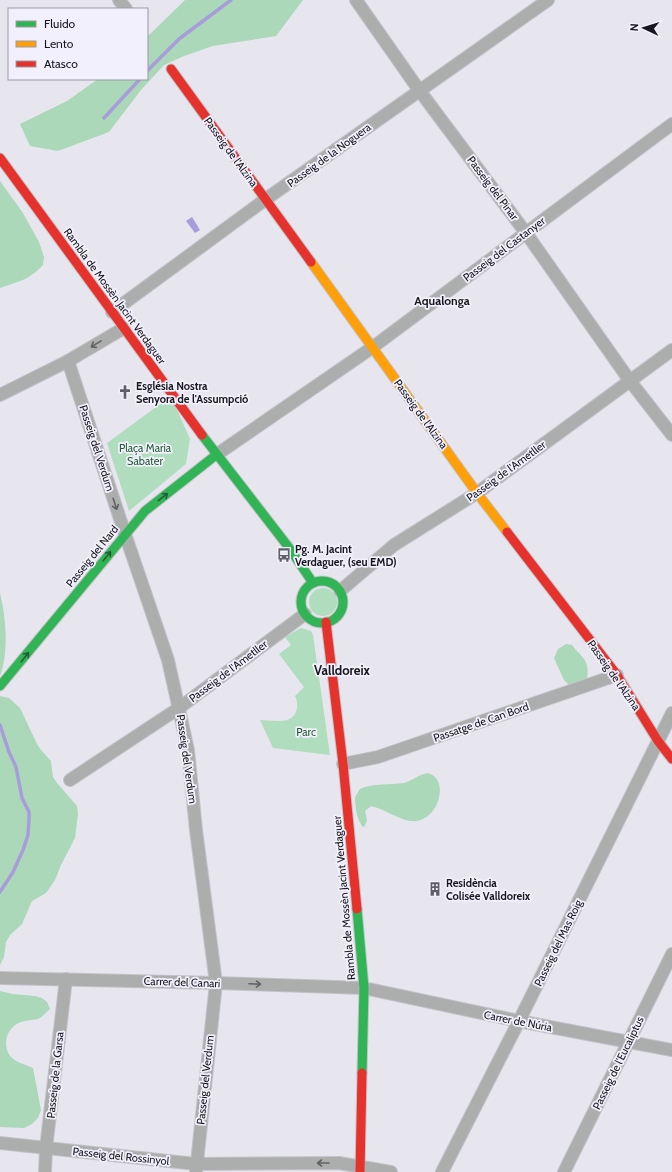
<svg xmlns="http://www.w3.org/2000/svg" width="672" height="1172" viewBox="0 0 672 1172" font-family="Cabin,sans-serif">
  <style>
    .green { fill: #b0ddbe }
    .forest { fill: #aad8b8 }
    .water { fill: #a99cdb }
    .lines { fill: none; stroke-linecap: round; stroke-linejoin: round }
    .stream { stroke: #a99cdb; stroke-width: 3.5 }
    .street-casing { stroke: #c3c2c8; stroke-width: 14 }
    .fast-casing { stroke: #c3c2c8; stroke-width: 11 }
    .slow-casing { stroke: #c3c2c8; stroke-width: 11 }
    .jam-casing { stroke: #c3c2c8; stroke-width: 11 }
    .street { stroke: #acaeae; stroke-width: 12 }
    .fast { stroke: #30b455; stroke-width: 9 }
    .slow { stroke: #ff9f0a; stroke-width: 9 }
    .jam { stroke: #e5322d; stroke-width: 9 }
    .oneway { stroke: #626266 }
    .oneway2 { stroke: #235e36 }
    .labels { text-anchor: middle; stroke-width: 3.5; stroke-linejoin: round; paint-order: stroke }
    .street-label { font-size: 11px; fill: #18171d; stroke: #f2f0fd }
    .poi-label { font-size: 11px; font-weight: bold; fill: #18171d; stroke: #f2f0fd; text-anchor: start }
    .park-label { font-size: 11px; fill: #245f34; stroke: #f2f0fd }
    .neighbourhood-label { font-size: 12px; font-weight: bold; fill: #18171d; stroke: #f2f0fd }
    .quarter-label { font-size: 13px; font-weight: bold; fill: #18171d; stroke: #f2f0fd }
  </style>
  <rect width="100%" height="100%" fill="#e7e6ef"/>
  <g class="green">
    <polygon points="171,396 190,439 186,464 129,511 107,443"/>
    <circle cx="323" cy="602" r="14"/>
    <path d="M301,628l10,3 2,4 17,120 -57,-7 -13,-28c8,0 19,2 27,0 11,-3 12,-16 8,-24l9,-9 -25,-33 12,-9 -6,-8z"/>
  </g>
  <g class="forest">
    <polygon points="185,0 303,0 276,36 213,46 184,56 164,65 141,90 109,132 58,151 30,146 20,124 67,101 98,79 147,79 147,37"/>
    <path d="M0,181l23,32 16,29 5,15 -1,8c-15,16 -24,16 -43,23z"/>
    <path d="M0,593c6,25 9,59 0,83z"/>
    <path d="M566,644l6,1c11,14 18,15 15,35l-18,5 -5,-5 -10,-22 4,-9z"/>
    <polygon points="0,696 9,698 20,708 37,744 41,750 51,761 53,777 57,783 77,806 78,814 75,838 61,865 55,880 46,893 32,901 22,924 10,935 6,942 4,957 0,965"/>
    <path d="M428,773c22,6 11,46 -12,48 -13,2 -31,-12 -45,-15l-6,5 2,9 -2,6 -2,1c-6,-6 -8,-21 -8,-29 1,-3 3,-6 5,-9 13,-6 30,-4 44,-6 8,-2 15,-9 24,-10z"/>
    <path d="M0,991l13,3 22,2 7,2 5,4 3,7c-4,3 -7,8 -12,10 -4,1 -9,1 -13,2 -11,2 -18,10 -19,21 0,19 14,20 27,26l8,42 -3,8 -6,6 -8,4 -24,-1z"/>
  </g>
  <polygon class="water" points="192,217 200,230 195,233 186,221"/>
  <g class="lines">
    <g class="stream">
      <polyline points="147,71 179,39 231,0"/>
      <polyline points="104,118 140,79"/>
      <polyline points="0,725 9,752 16,767 22,798 29,812 29,820 28,835 23,850 13,872 0,892"/>
    </g>
    <defs>
      <g id="street">
        <polyline points="119,0 126,9"/>
        <polyline points="356,0 419,90 526,233 630,381 672,435"/>
        <polyline points="112,312 266,199 548,0"/>
        <polyline points="68,361 125,534 168,660 188,750 196,830 216,983 196,1172"/>
        <polyline points="0,395 68,361 124,328"/>
        <polyline points="216,455 373,347 672,124"/>
        <polyline points="340,591 394,545 477,493 672,350"/>
        <polyline points="343,764 378,757 617,675"/>
        <polyline points="70,780 179,708 305,614"/>
        <polyline points="0,978 216,983 364,988 519,1021 672,1050"/>
        <polyline points="0,1143 196,1164 339,1163 391,1172"/>
        <polyline points="45,1172 46,1148 66,979"/>
        <polyline points="442,1172 519,1021 672,713"/>
        <polyline points="564,1172 672,954"/>
      </g>
      <g id="fast">
        <polyline points="202,435 290,549 313,583"/>
        <circle cx="322" cy="602" r="21"/>
        <polyline points="0,686 145,511 216,455"/>
        <polyline points="357,909 364,988 362,1073"/>
      </g>
      <polyline id="slow" points="311,262 477,493 507,532"/>
      <g id="jam">
        <polyline points="171,69 311,262"/>
        <polyline points="0,158 202,435"/>
        <polyline points="507,532 617,675 658,741 672,759"/>
        <polyline points="326,622 343,764 357,909"/>
        <polyline points="360,1172 362,1073"/>
      </g>
    </defs>
    <use href="#street" class="street-casing"/>
    <use href="#fast" class="fast-casing"/>
    <use href="#slow" class="slow-casing"/>
    <use href="#jam" class="jam-casing"/>
    <use href="#street" class="street"/>
    <use href="#fast" class="fast"/>
    <use href="#slow" class="slow"/>
    <use href="#jam" class="jam"/>
  </g>
  <defs><path id="oneway-shaft" d="M-6 0H5M1.5-3L5.5 0L1.5 3" fill="none" stroke-width="1.6" stroke-linecap="round" stroke-linejoin="round"/></defs>
  <g class="oneway">
    <use href="#oneway-shaft" transform="translate(96 344) rotate(149)"/>
    <use href="#oneway-shaft" transform="translate(115 504) rotate(72)"/>
    <use href="#oneway-shaft" transform="translate(255 984) rotate(2)"/>
    <use href="#oneway-shaft" transform="translate(323 1163) rotate(180)"/>
  </g>
  <g class="oneway2">
    <use href="#oneway-shaft" transform="translate(163 497) rotate(-38)"/>
    <use href="#oneway-shaft" transform="translate(107 556) rotate(-51)"/>
    <use href="#oneway-shaft" transform="translate(25 657) rotate(-51)"/>
  </g>
  <defs>
    <symbol id="church-bare" viewBox="-9 -9 18 18"><path d="M-1.2-6h2.4v3.5h3.3v2.4h-3.3V6h-2.4V-.1h-3.3v-2.4h3.3Z" fill="#605f66" stroke="#f2f0fd" stroke-width="2.5" paint-order="stroke"/></symbol>
    <symbol id="bus-bare" viewBox="-9 -9 18 18"><path d="M-5-6H5V4H4V6H2V4H-2V6H-4V4H-5ZM-3.5-4V0h7V-4ZM-3.5 1.2v1.5H-2V1.2ZM2 1.2v1.5H3.5V1.2Z" fill="#605f66" stroke="#f2f0fd" stroke-width="2.5" paint-order="stroke"/></symbol>
    <symbol id="building-bare" viewBox="-9 -9 18 18"><path d="M-4-6H4V6H1V3H-1V6H-4ZM-2.5-4.3h1.7v1.8h-1.7ZM.8-4.3h1.7v1.8H.8ZM-2.5-1h1.7V.8h-1.7ZM.8-1h1.7V.8H.8Z" fill="#605f66" stroke="#f2f0fd" stroke-width="2.5" paint-order="stroke"/></symbol>
  </defs>
  <g fill-rule="evenodd">
    <use href="#church-bare" x="115" y="382" width="20" height="20"/>
    <use href="#bus-bare" x="274" y="545" width="20" height="20"/>
    <use href="#building-bare" x="425" y="879" width="20" height="20"/>
  </g>
  <g class="labels">
    <g class="street-label">
      <text transform="translate(231 152) rotate(54)" y="4">Passeig de l'Alzina</text>
      <text transform="translate(329 155) rotate(-36)" y="4">Passeig de la Noguera</text>
      <text transform="translate(493 188) rotate(53)" y="4">Passeig del Pinar</text>
      <text transform="translate(504 249) rotate(-37)" y="4">Passeig del Castanyer</text>
      <text transform="translate(115 296) rotate(54)" y="4">Rambla de Mossèn Jacint Verdaguer</text>
      <text transform="translate(421 414) rotate(54)" y="4">Passeig de l'Alzina</text>
      <text transform="translate(97 448) rotate(72)" y="4">Passeig del Verdum</text>
      <text transform="translate(506 471) rotate(-36)" y="4">Passeig de l'Ametller</text>
      <text transform="translate(92 556) rotate(-51)" y="4">Passeig del Nard</text>
      <text transform="translate(228 671) rotate(-37)" y="4">Passeig de l'Ametller</text>
      <text transform="translate(614 675) rotate(55)" y="4">Passeig de l'Alzina</text>
      <text transform="translate(481 722) rotate(-19)" y="4">Passatge de Can Bord</text>
      <text transform="translate(187 759) rotate(82)" y="4">Passeig del Verdum</text>
      <text transform="translate(344 898) rotate(-95)" y="4">Rambla de Mossèn Jacint Verdaguer</text>
      <text transform="translate(558 943) rotate(-64)" y="4">Passeig del Mas Roig</text>
      <text transform="translate(182 982) rotate(2)" y="4">Carrer del Canari</text>
      <text transform="translate(518 1021) rotate(11)" y="4">Carrer de Núria</text>
      <text transform="translate(618 1063) rotate(-64)" y="4">Passeig de l'Eucaliptus</text>
      <text transform="translate(55 1075) rotate(-84)" y="4">Passeig de la Garsa</text>
      <text transform="translate(205 1080) rotate(-84)" y="4">Passeig del Verdum</text>
      <text transform="translate(121 1156) rotate(6)" y="4">Passeig del Rossinyol</text>
    </g>
    <g class="poi-label">
      <text x="136" y="390">Església Nostra<tspan x="136" dy="13">Senyora de l'Assumpció</tspan></text>
      <text x="295" y="553">Pg. M. Jacint<tspan x="295" dy="13">Verdaguer, (seu EMD)</tspan></text>
      <text x="446" y="887">Residència<tspan x="446" dy="13">Colisée Valldoreix</tspan></text>
    </g>
    <g class="park-label">
      <text x="145" y="452">Plaça Maria<tspan x="145" dy="13">Sabater</tspan></text>
      <text x="306" y="736">Parc</text>
    </g>
    <g class="neighbourhood-label">
      <text x="442" y="305">Aqualonga</text>
    </g>
    <g class="quarter-label">
      <text x="342" y="675">Valldoreix</text>
    </g>
  </g>
  <rect x="8" y="8" width="140" height="72" fill="#f2f0fd" stroke="#9b99a3"/>
  <rect x="16" y="21" width="20" height="6" fill="#30b455" stroke="#9b99a3"/>
  <text x="44" y="28" font-size="12" fill="#18171d">Fluido</text>
  <rect x="16" y="41" width="20" height="6" fill="#ff9f0a" stroke="#9b99a3"/>
  <text x="44" y="48" font-size="12" fill="#18171d">Lento</text>
  <rect x="16" y="61" width="20" height="6" fill="#e5322d" stroke="#9b99a3"/>
  <text x="44" y="68" font-size="12" fill="#18171d">Atasco</text>
  <g transform="translate(644 28) rotate(274)" stroke="#f2f0fd" stroke-width="3" paint-order="stroke">
  <path d="M0-3L7 15L0 10L-7 15Z" fill="#18171d"/>
  <text y="-6" font-size="11" font-weight="bold" text-anchor="middle" fill="#18171d">N</text>
  </g>
</svg>
